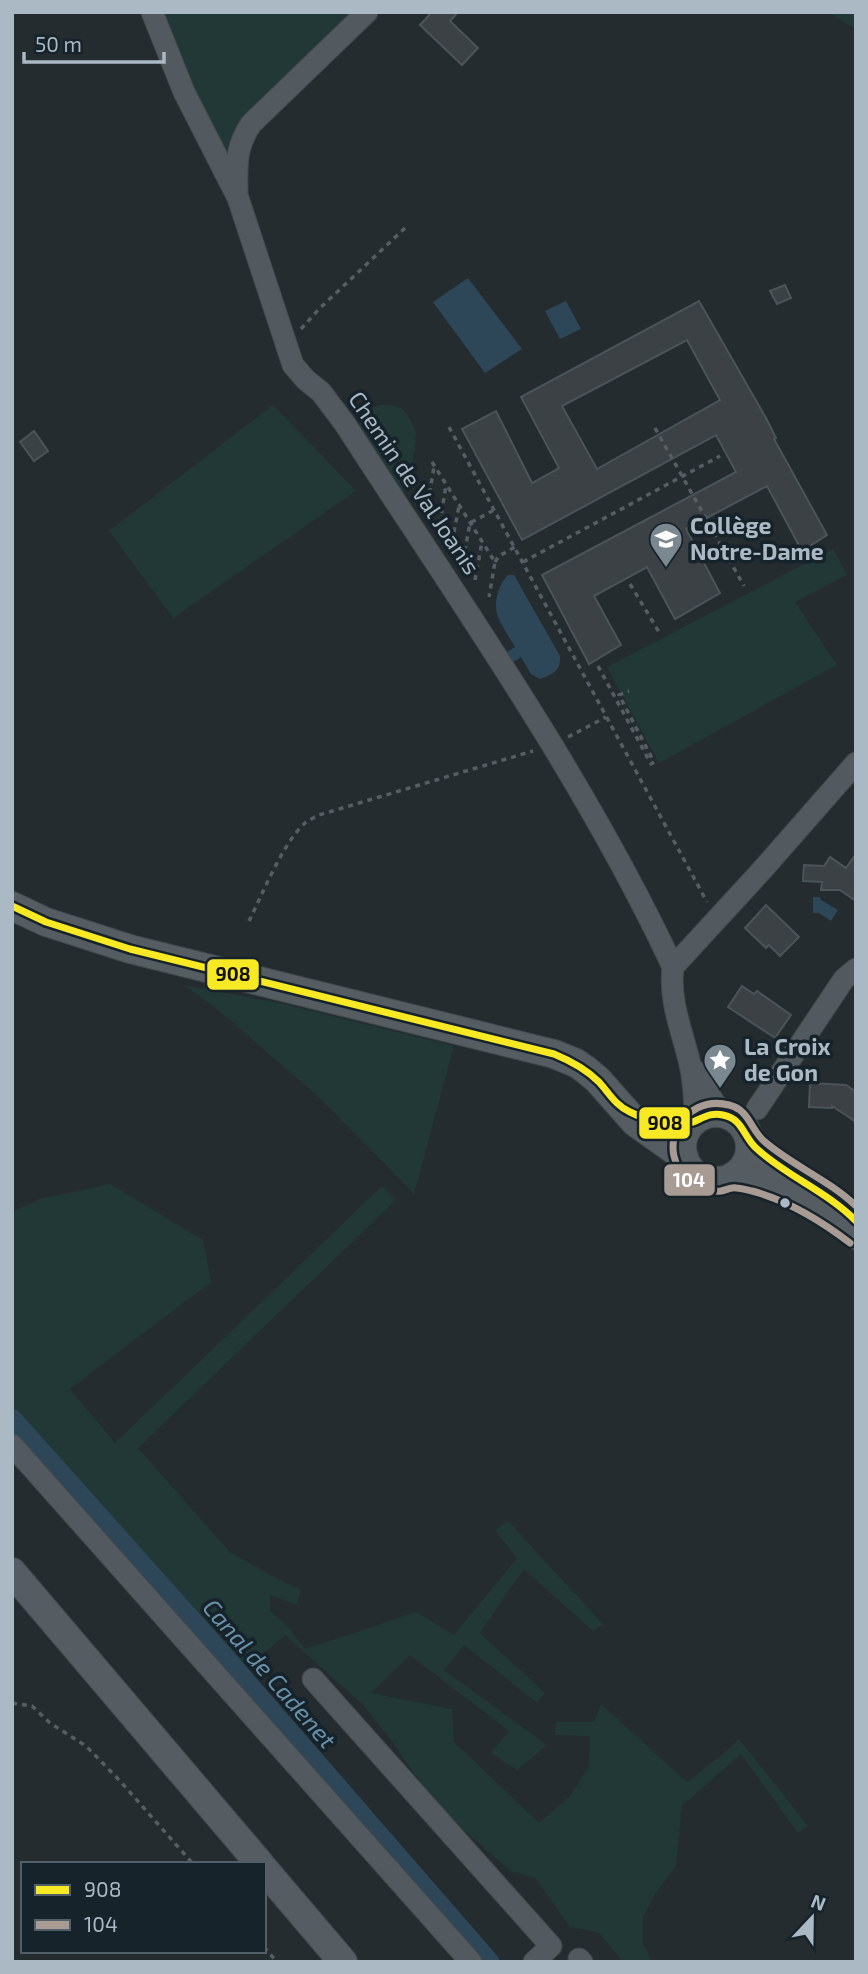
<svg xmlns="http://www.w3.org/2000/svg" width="868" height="1974" viewBox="0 0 868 1974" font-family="'Exo 2',sans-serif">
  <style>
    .green { fill: #213836 }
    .water { fill: #2d4759 }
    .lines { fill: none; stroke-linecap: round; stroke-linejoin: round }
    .canal { stroke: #2d4759; stroke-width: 19 }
    .building { fill: #3b4145; stroke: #4b5459; stroke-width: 2; fill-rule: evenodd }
    .minor-casing { stroke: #42484b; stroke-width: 23 }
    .major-casing { stroke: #41494d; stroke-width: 30 }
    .path { stroke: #565e63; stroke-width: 3.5; stroke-dasharray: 5 5; stroke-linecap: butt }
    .minor { stroke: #525a60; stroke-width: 21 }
    .major { stroke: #555c62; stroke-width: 28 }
    .bus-1-casing { stroke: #17232b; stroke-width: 12 }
    .bus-2-casing { stroke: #17232b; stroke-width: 12 }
    .bus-1 { stroke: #f8e925; stroke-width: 7 }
    .bus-2 { stroke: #a89b93; stroke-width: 7 }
    .bus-dot { fill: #abb9c4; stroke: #17232b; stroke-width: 2.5 }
    .labels { text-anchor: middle; stroke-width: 7; stroke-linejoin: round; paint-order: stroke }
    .street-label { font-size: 23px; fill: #abb9c4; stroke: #17232b }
    .poi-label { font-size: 23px; font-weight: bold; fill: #abb9c4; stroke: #17232b; text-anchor: start }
    .water-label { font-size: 24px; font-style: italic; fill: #6991aa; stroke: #17232b }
    .line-badge { stroke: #17232b; stroke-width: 2.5 }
    .badge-label { font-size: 19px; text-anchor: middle; font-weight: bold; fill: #fff }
    .pale-badge-label { font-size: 19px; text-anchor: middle; font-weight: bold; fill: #111 }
  </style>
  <rect width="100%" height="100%" fill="#242c30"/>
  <g class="green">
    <polygon points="156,12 361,12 246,119 224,159"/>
    <polygon points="828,12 856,12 856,29"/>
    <polygon points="273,405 356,491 173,618 109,531"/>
    <polygon points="380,405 391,405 401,408 407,414 416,431 415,450 408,487 404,492 397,489 360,431 359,420 369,409"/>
    <polygon points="833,549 847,575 795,602 837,665 659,763 607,667"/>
    <polygon points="184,985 284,1004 454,1046 414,1194 322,1100 217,1009"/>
    <path d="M110,1184l93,56 8,42 -141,107 45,54 267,-257 14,14 -258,248 92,104 48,27 23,11 -4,15 -27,-10v16l18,16 17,22c37,-12 74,-24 111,-37l38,23 63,-77 -22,-28 13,-9 95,103 -10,7 -69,-62 -44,64 65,60 -8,10 -73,-58 -20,25 103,75 -30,25 -26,-17 18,-22 -99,-76 -39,38 81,16 2,33 85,81 31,-27 19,-30 1,-30 -35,-1 1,-13h38l7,-18 86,78 42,-33 10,-10 69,87 -10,7 -57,-79 -59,52 -6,60 -21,28 -12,23v26l9,19h-29l-25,-30 -28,-5 -35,-49 -24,-7 -49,-42 -35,-38 -37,-52 -27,-34 -78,-70 -31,27 -10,5 -123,-136 -109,-126v-193l28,-13z"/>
  </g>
  <g class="water">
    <polygon points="468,278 522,349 485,373 433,302"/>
    <polygon points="566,301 581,329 560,339 545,311"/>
    <path d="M508,575h6l46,81c1,15 -7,18 -20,23l-9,-5 -10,-17 -9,6 -5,-11 8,-5c-5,-9 -13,-20 -17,-30 -5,-13 0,-32 10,-42z"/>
    <polygon points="813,897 820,897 821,900 838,910 831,921 819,913 813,913"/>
  </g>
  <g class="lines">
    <polyline class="canal" points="12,1418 228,1660 490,1962"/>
  </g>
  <g class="building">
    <polygon points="432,12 458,12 450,21 478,48 462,65 420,25"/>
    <polygon points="785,285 791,298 777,304 770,291"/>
    <path d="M699,301l67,117 10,20 -2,1 53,96 -25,16 -35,-65 -81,43 34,64 -45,26 -28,-52 -53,29 27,49 -32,19 -47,-89 194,-103 -20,-37 -194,105 -60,-111 34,-18 36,72 27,-15 -38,-71zM687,340l33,60 -123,69 -35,-63z"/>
    <polygon points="34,431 48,451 34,461 20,442"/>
    <polygon points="856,854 856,901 840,890 821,890 822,882 803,881 804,865 824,866 830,857 846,868"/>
    <polygon points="766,905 799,937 780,956 769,945 766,948 745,928"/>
    <polygon points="742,986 754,994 757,991 791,1015 775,1038 728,1007"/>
    <polygon points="810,1083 846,1085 856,1092 856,1122 832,1106 832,1108 809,1107"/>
  </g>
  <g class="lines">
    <defs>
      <g id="minor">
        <path d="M152,12l32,80 54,106 55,167 13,15 15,12 24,32c114,177 238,351 328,543"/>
        <path d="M237,192c0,-27 -2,-44 14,-68l116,-112"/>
        <polyline points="695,1071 715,1104 725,1114"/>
        <polyline points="757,1109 844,979 856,969"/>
        <path d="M695,1120c0,-21 -1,-40 -6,-60 -8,-32 -20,-60 -16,-93l90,-98 93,-106"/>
        <polyline points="12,1445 471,1962"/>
        <polyline points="313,1679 551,1946 534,1962"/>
        <polyline points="579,1959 582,1962"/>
      </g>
      <g id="major">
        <polyline points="12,906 46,922 130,949 554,1054 576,1063 586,1070 598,1080 635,1122 684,1157"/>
        <circle cx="716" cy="1147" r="34"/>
        <polyline points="750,1144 780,1167 816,1188"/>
        <path d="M732,1177c13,2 26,4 38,8 32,10 60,29 86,50"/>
        <polyline points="12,1572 260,1864"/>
        <polyline points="264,1869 343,1962"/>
      </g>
    </defs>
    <use href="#minor" class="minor-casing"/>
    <use href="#major" class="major-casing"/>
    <g class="path">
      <polyline points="301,329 319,309 405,228"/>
      <polyline points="449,427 707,902"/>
      <polyline points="655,428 744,586"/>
      <polyline points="432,462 495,562 489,597"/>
      <polyline points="428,503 434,467"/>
      <polyline points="440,523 446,485"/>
      <polyline points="452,542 459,506"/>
      <polyline points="463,561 470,523 494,510"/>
      <polyline points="495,562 499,556 515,547"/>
      <polyline points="523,562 720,456"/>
      <polyline points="475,580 482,542"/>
      <polyline points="630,584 659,632"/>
      <polyline points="598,666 651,764 654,762 619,695 629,691"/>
      <polyline points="568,737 606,717"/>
      <path d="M249,921c13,-26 34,-78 55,-97 4,-4 10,-6 15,-9l214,-64"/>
      <polyline points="12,1703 32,1706 50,1723 86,1746 121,1782 193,1864"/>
      <polyline points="264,1947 277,1962"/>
    </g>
    <use href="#minor" class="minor"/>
    <use href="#major" class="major"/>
    <defs>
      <path id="bus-1" d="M12,906l34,16 84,27 424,105c17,7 32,15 45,28 10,11 17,24 31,30 18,9 43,15 63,10 10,-4 18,-10 30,-7 20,4 20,21 33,33 30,28 69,42 100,73"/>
      <path id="bus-2" d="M850,1243c-30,-23 -61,-42 -98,-52 -5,-1 -11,-3 -16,-3 -5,-1 -10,2 -15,3 -10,1 -22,-2 -30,-9 -39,-30 -9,-89 38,-77 21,5 21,25 36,37 28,24 64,38 91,64"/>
    </defs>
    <use href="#bus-1" class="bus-1-casing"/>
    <use href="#bus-2" class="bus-2-casing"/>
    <use href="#bus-1" class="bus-1"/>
    <use href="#bus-2" class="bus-2"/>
  </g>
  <defs>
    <symbol id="school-pin" viewBox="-11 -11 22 30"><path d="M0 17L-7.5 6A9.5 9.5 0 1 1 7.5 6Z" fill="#7c8890" stroke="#17232b"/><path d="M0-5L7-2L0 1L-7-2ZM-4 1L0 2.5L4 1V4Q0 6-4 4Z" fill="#fff"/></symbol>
    <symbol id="sight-pin" viewBox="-11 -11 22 30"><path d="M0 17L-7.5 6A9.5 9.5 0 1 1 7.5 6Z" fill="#7c8890" stroke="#17232b"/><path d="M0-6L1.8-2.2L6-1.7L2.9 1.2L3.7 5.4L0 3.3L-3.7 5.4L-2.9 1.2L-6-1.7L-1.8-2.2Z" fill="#fff"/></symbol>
  </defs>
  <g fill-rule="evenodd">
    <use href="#school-pin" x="647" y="520" width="38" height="52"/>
    <use href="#sight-pin" x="701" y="1041" width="38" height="52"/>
  </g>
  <circle class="bus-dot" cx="785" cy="1203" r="6"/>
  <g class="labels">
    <g class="street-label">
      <text transform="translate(414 483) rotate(56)" y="8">Chemin de Val Joanis</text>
    </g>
    <g class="poi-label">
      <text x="690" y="534">Collège<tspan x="690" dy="26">Notre-Dame</tspan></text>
      <text x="744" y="1055">La Croix<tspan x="744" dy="26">de Gon</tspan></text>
    </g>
    <g class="water-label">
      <text transform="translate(269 1674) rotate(49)" y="8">Canal de Cadenet</text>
    </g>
  </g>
  <g class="line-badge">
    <rect x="206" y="958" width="54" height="33" rx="7" fill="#f8e925"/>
    <rect x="638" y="1106" width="53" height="34" rx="7" fill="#f8e925"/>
    <rect x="663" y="1163" width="53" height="34" rx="7" fill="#a89b93"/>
  </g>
  <g class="badge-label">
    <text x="689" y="1187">104</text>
  </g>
  <g class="pale-badge-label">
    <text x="233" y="981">908</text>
    <text x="665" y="1130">908</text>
  </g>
  <rect width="868" height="1974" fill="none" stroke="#abb9c4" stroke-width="28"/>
  <rect x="21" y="1862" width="245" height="91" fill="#17232b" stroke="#525f68" stroke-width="2"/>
  <rect x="35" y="1885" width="35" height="10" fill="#f8e925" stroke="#525f68" stroke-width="2"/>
  <text x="84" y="1897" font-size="21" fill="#abb9c4">908</text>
  <rect x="35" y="1920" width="35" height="10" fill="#a89b93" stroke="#525f68" stroke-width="2"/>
  <text x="84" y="1932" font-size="21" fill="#abb9c4">104</text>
  <g transform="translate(812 1918) rotate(22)" stroke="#17232b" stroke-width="5" paint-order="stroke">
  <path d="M0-5L12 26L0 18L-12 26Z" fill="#abb9c4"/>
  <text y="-10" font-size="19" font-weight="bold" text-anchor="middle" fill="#abb9c4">N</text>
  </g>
  <path d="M24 52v10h140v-10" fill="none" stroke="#abb9c4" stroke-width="3.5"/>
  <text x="35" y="52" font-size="21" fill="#abb9c4" stroke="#17232b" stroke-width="5" paint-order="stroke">50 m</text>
</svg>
